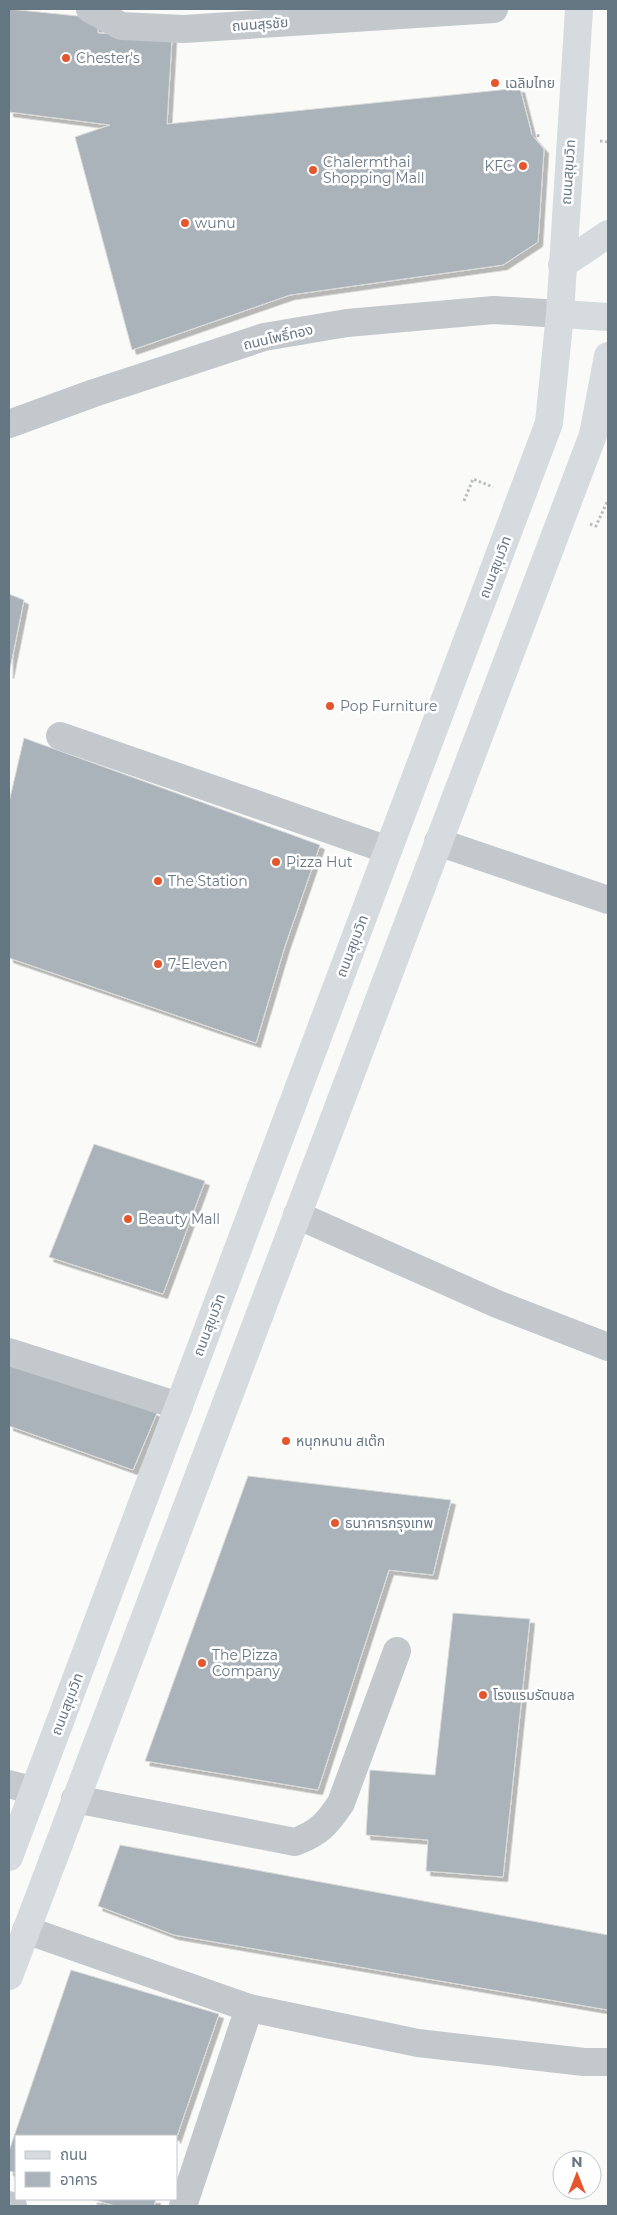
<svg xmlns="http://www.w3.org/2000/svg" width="617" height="2215" viewBox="0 0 617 2215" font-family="Montserrat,'Noto Sans Thai',sans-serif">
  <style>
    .building { fill: #aab3b9; stroke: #dcdcda; filter: url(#shadow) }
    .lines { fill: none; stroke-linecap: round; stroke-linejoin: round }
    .path { stroke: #bbbfc2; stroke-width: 3; stroke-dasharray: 2.5 2.5; stroke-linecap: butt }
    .minor { stroke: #c3c8cc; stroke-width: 28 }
    .major { stroke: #d6dbdf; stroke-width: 28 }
    .poi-dot { fill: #e4572e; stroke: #fff; stroke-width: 2 }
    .labels { text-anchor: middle; stroke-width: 5; stroke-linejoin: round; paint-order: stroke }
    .street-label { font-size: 14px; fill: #657683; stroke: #fff }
    .poi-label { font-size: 14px; fill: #657683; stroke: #fff; text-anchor: start }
  </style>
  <defs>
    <filter id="shadow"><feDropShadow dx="4.5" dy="4.5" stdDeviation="0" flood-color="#0004"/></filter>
  </defs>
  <rect width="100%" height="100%" fill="#fafaf8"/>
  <g class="building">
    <polygon points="9,9 98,18 98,33 172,38 167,124 520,88 532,135 544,149 538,242 503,265 290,295 132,350 75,137 110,125 9,112"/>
    <polygon points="9,594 24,600 9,674"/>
    <polygon points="24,738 320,845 285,946 256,1043 9,958 9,802"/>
    <polygon points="94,1144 205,1181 163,1294 49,1257"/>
    <polygon points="9,1361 157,1413 133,1470 9,1426"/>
    <polygon points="248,1476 451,1500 433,1575 389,1570 318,1790 145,1761"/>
    <polygon points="453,1613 530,1619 503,1877 426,1871 428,1840 366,1835 370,1770 435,1775"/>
    <polygon points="120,1845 608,1935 608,2010 174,1935 98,1906"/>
    <polygon points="71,1970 219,2014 176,2139 176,2136 16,2136 16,2173 9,2171 9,2151"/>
    <polygon points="92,2199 156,2199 154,2206 115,2206"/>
  </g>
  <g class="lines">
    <g class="path">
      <polyline points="532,135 541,136"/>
      <polyline points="600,141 608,142"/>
      <polyline points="464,501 473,479 493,487"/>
      <polyline points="590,524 596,526 608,500"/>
    </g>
    <g class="minor">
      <polyline points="90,9 121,26 184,29 494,9"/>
      <polyline points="9,424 94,393 264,337 347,323 494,310 560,314"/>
      <polyline points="60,736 388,850"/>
      <polyline points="438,842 608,900"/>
      <polyline points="297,1215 497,1304 608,1347"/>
      <polyline points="9,1352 179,1406"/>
      <polyline points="9,1784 34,1791"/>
      <path d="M75,1799l220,43c24,-9 32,-18 46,-39l56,-152"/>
      <polyline points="26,1930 249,2008 418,2043 584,2062 608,2062"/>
      <polyline points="9,2205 13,2206"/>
      <polyline points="183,2206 249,2008"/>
    </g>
    <g class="major">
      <polyline points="562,265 608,234"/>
      <polyline points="560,314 608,317"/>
      <polyline points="9,1857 549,423 560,314 579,9"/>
      <polyline points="9,1976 593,435 608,356"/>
    </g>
  </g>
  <g class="poi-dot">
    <circle cx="66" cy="58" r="5"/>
    <circle cx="495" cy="83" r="5"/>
    <circle cx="523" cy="166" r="5"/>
    <circle cx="313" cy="170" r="5"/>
    <circle cx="185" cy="223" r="5"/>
    <circle cx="330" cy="706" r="5"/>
    <circle cx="276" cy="862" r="5"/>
    <circle cx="158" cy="881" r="5"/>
    <circle cx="158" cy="964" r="5"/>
    <circle cx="128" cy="1219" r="5"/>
    <circle cx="286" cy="1441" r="5"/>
    <circle cx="335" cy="1523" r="5"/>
    <circle cx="202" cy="1663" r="5"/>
    <circle cx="483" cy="1695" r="5"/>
  </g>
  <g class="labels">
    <g class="street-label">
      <text transform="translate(260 24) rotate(-4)" y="5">ถนนสุรชัย</text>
      <text transform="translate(568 172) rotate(-86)" y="5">ถนนสุขุมวิท</text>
      <text transform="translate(278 337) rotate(-13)" y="5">ถนนโพธิ์ทอง</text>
      <text transform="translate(495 567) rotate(-69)" y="5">ถนนสุขุมวิท</text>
      <text transform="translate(352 946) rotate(-69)" y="5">ถนนสุขุมวิท</text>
      <text transform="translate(209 1325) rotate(-69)" y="5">ถนนสุขุมวิท</text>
      <text transform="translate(67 1704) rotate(-69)" y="5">ถนนสุขุมวิท</text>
    </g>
    <g class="poi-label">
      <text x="76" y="63">Chester's</text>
      <text x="505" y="88">เฉลิมไทย</text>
      <text x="323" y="167">Chalermthai<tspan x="323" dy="16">Shopping Mall</tspan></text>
      <text x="513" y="171" text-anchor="end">KFC</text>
      <text x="195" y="228">wunu</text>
      <text x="340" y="711">Pop Furniture</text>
      <text x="286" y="867">Pizza Hut</text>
      <text x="168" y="886">The Station</text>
      <text x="168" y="969">7-Eleven</text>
      <text x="138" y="1224">Beauty Mall</text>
      <text x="296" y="1446">หนุกหนาน สเต๊ก</text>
      <text x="345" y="1528">ธนาคารกรุงเทพ</text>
      <text x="212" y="1660">The Pizza<tspan x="212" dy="16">Company</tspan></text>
      <text x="493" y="1700">โรงแรมรัตนชล</text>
    </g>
  </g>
  <rect width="617" height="2215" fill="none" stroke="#657683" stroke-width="20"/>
  <rect x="15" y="2135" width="162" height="65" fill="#ffffff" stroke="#c1c8cd"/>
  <rect x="25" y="2151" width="25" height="8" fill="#d6dbdf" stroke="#c1c8cd"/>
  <text x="60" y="2160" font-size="15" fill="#657683">ถนน</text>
  <rect x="25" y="2172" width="25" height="15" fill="#aab3b9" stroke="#c1c8cd"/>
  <text x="60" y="2185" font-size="15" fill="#657683">อาคาร</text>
  <g transform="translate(577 2175)"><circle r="24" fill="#ffffff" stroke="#c1c8cd"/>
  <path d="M0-4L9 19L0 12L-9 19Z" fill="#e4572e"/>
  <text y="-8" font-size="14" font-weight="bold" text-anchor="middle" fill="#657683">N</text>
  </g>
</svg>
